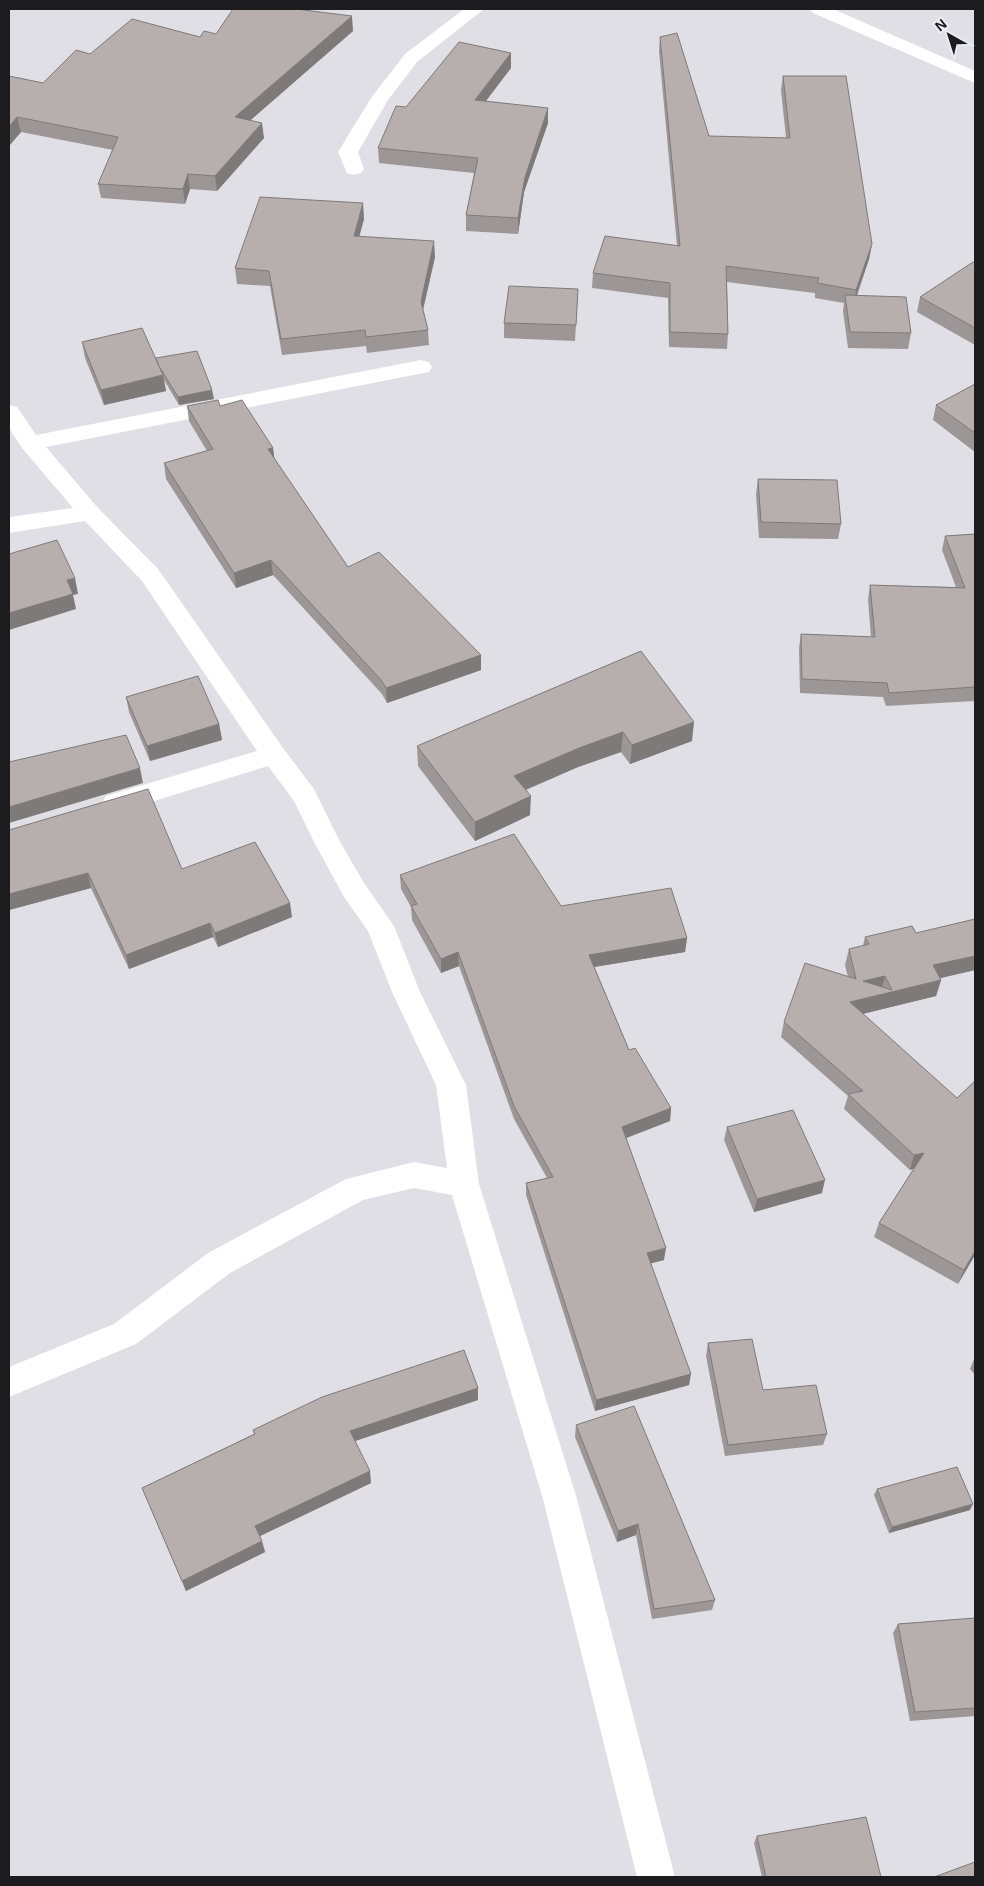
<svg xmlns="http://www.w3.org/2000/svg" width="984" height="1886" viewBox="0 0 984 1886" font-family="Helvetica,sans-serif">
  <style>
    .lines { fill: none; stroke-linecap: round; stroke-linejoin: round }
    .minor { fill: #fff; fill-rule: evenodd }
    .wall { fill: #9d9696 }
    .shaded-wall { fill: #7f7a7a }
    .building { fill: #b6afae; stroke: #7f7a7a; fill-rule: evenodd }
  </style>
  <rect width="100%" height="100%" fill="#dfdfe5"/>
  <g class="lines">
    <g class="minor">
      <polygon points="464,9 484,9 417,62 388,100 358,152 364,169 361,173 354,175 347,173 338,152 371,98 405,54"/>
      <polygon points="810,9 833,9 975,71 975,83 813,13"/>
      <polygon points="421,360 429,362 432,367 429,372 46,447 98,508 158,569 283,748 314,789 339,840 364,883 394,926 420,992 466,1085 479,1184 577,1499 675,1877 637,1877 543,1499 452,1195 414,1188 363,1200 230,1273 136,1344 9,1397 9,1367 114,1324 208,1253 346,1179 414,1162 447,1168 436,1085 392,992 368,931 344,897 314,842 294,801 268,766 115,813 106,810 102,803 106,796 257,751 142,581 85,521 9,533 9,517 73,508 22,448 9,428 9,405 17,407 36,435"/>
    </g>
  </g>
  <g class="wall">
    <polygon points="353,31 250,120 264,138 217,191 190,189 185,204 101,198 98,184 113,150 21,132 9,146 9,76 43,83 200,37 216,34"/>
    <polygon points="660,37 709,136 786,138 781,90 783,76 872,244 869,259 857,296 911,333 908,349 848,348 843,311 844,303 815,298 815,293 727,282 728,334 727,349 669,347 668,298 592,288 593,273 677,246 659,51"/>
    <polygon points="511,53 511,68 486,101 548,123 524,192 518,234 466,231 466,215 474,173 379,163 378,148 406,107"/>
    <polygon points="364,219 359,237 435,257 423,310 428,330 429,345 367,353 366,346 282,355 270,286 237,284 235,268"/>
    <polygon points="975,263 975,345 917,312 920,297"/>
    <polygon points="578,289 575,341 504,338 504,323"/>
    <polygon points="82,342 156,358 214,399 179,405 164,380 166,391 104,405 85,358"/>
    <polygon points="975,384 975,452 933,420 936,405"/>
    <polygon points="187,406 220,406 273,448 274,458 348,567 481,670 387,703 382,694 273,575 236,588 166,479 164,463 207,451 189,421"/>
    <polygon points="758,479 841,524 838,539 759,538 756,494"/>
    <polygon points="975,534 975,701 886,706 883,697 800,693 799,648 801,634 871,637 868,599 870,585 956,587 942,550 945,536"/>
    <polygon points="641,651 692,741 630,764 621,752 578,767 526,790 530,815 475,841 418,766 417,746"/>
    <polygon points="126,697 219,724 222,740 150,761 129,712"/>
    <polygon points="9,830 182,869 292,917 218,947 213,937 129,969 91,888 9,910"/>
    <polygon points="400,875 561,906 687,938 685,952 594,967 629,1050 671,1108 670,1121 626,1138 664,1260 651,1263 689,1385 595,1411 526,1195 526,1183 547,1178 514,1119 459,966 441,973 412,920 411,907 401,889"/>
    <polygon points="916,933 975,970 940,978 941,980 936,996 862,1014 957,1098 975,1081 975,1255 958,1284 874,1237 879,1223 914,1168 910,1170 844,1109 848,1096 781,1037 784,1022 848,977 845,965 849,949 863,946 865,937"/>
    <polygon points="727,1127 822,1193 754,1212 724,1140"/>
    <polygon points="708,1343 763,1390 827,1434 823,1445 725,1456 706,1356"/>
    <polygon points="975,1357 975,1375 970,1369"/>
    <polygon points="478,1388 478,1400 355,1441 371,1483 260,1536 265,1552 186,1591 142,1488 254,1434 253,1430"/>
    <polygon points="576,1425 715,1600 712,1610 652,1619 636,1535 617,1542 575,1437"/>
    <polygon points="877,1489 970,1510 889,1533 874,1495"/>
    <polygon points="975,1618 975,1716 910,1721 893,1633 898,1624"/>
    <polygon points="757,1836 881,1877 762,1877 754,1843"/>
  </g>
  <g class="shaded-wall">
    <polygon points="352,16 353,31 237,132 235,117"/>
    <polygon points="511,53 511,68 475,115 475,100"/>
    <polygon points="548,108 548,123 524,192 518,234 518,218 525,177"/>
    <polygon points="17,117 21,132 9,146 9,127"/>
    <polygon points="262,123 264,138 217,191 215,176"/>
    <polygon points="188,174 190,189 185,204 183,189"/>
    <polygon points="363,203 364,219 355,252 354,236"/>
    <polygon points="434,241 435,257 421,318 421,302"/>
    <polygon points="872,244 869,259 853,305 856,290"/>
    <polygon points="163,375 166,391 104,405 101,390"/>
    <polygon points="212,390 214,399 179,405 178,397"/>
    <polygon points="273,448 275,463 268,449"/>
    <polygon points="271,560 273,575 236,588 234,573"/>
    <polygon points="75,578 78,594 73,595 76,609 9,630 9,613 67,580"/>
    <polygon points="481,655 481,670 387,703 386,688"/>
    <polygon points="694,722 692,741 630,764 632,745"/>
    <polygon points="219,724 222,740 150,761 147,746"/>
    <polygon points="623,732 621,752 578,767 513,795 514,776 579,748"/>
    <polygon points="140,768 143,783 9,823 9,807"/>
    <polygon points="531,796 530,815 475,841 475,822"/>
    <polygon points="88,873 91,888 9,910 9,894"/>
    <polygon points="290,903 292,917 218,947 215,933"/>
    <polygon points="210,923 213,937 129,969 126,955"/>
    <polygon points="687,938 685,952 588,968 589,955"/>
    <polygon points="458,952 459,966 441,973 441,959"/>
    <polygon points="975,956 975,970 928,981 933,965"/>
    <polygon points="885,976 881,992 863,981"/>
    <polygon points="941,980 936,996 846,1018 850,1002"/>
    <polygon points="671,1108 670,1121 621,1140 622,1127"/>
    <polygon points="924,1153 919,1167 910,1170 914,1155"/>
    <polygon points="825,1180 822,1193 754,1212 757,1199"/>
    <polygon points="666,1248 664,1260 645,1265 647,1253"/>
    <polygon points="975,1251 975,1255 958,1284 964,1270"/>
    <polygon points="691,1374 689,1385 595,1411 596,1400"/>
    <polygon points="478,1388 478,1400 352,1442 350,1431"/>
    <polygon points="370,1471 371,1483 258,1537 255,1526"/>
    <polygon points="973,1504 970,1510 889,1533 892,1527"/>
    <polygon points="638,1524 636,1535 617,1542 618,1531"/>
    <polygon points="262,1541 265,1552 186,1591 182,1581"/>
  </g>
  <g class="building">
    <polygon points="233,9 296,9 352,16 235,117 262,123 215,176 188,174 183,189 98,184 118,137 17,117 9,127 9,76 43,83 76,50 90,54 132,19 200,37 204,31 216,34"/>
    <polygon points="677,33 709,136 790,138 783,76 846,76 872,244 856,290 817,283 819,278 726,266 728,334 670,332 670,283 593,273 605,236 680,246 660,37"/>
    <polygon points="459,42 511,53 475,100 548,108 525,177 518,218 466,215 478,158 378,148 396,106 406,107"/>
    <polygon points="260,197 363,203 354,236 434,241 421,302 428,330 366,337 365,330 281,339 269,271 235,268"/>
    <polygon points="973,262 975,263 975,328 920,297"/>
    <polygon points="509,286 578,289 576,325 504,323"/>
    <polygon points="845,295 906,297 911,333 850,332"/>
    <polygon points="142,328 163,375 101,390 82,342"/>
    <polygon points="197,351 212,390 178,397 159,366 156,358"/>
    <polygon points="975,384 975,433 936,405"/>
    <polygon points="218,400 220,406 242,400 273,448 268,449 348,567 379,552 481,655 386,688 381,680 271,560 234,573 164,463 213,449 187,406"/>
    <polygon points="758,479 837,480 841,524 761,522"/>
    <polygon points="975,534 975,687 889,693 887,683 802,679 801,634 875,637 870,585 965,588 945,536"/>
    <polygon points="57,540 75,578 67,580 73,594 9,613 9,554"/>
    <polygon points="641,651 694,722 632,745 623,732 579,748 514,776 531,796 475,822 417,746"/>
    <polygon points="198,676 219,724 147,746 126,697"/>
    <polygon points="126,735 140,768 9,807 9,761 9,762"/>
    <polygon points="148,789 182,869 255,842 290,903 215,933 210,923 126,955 88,873 9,894 9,830"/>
    <polygon points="514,834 561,906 671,888 687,938 589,955 629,1050 635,1048 671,1108 622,1127 666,1248 647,1253 691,1374 596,1400 526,1183 553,1177 514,1106 458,952 441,959 411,906 417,904 400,875"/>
    <path d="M975,919v37l-42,9 8,15 -91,22 107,96 18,-17v170l-11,19 -85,-47 45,-70 -10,2 -66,-61 15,-3 -79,-69 21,-59 51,16 -7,-30 20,-5 -4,-7 47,-11 4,7zM885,976l7,14 -29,-9z"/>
    <polygon points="793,1110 825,1180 757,1199 727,1127"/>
    <polygon points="752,1339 763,1390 816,1385 827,1434 728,1445 708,1343"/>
    <polygon points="464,1350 478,1388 350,1431 370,1471 255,1526 262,1541 182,1581 142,1488 255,1434 253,1430 322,1397"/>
    <polygon points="634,1406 715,1600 654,1609 638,1524 618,1531 576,1425"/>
    <polygon points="957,1467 973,1504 892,1527 877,1489"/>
    <polygon points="975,1618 975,1708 915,1712 898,1624"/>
    <polygon points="866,1817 881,1877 766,1877 757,1836"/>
    <polygon points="975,1862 975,1877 934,1877"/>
  </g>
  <rect width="984" height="1886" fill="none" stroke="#1c1c1e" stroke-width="20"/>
  <g transform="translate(949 35) rotate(321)" stroke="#ececf3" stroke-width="4" paint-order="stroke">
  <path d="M0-4L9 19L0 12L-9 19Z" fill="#1c1c1e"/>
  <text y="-8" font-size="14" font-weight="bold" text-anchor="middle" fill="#1c1c1e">N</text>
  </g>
</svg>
